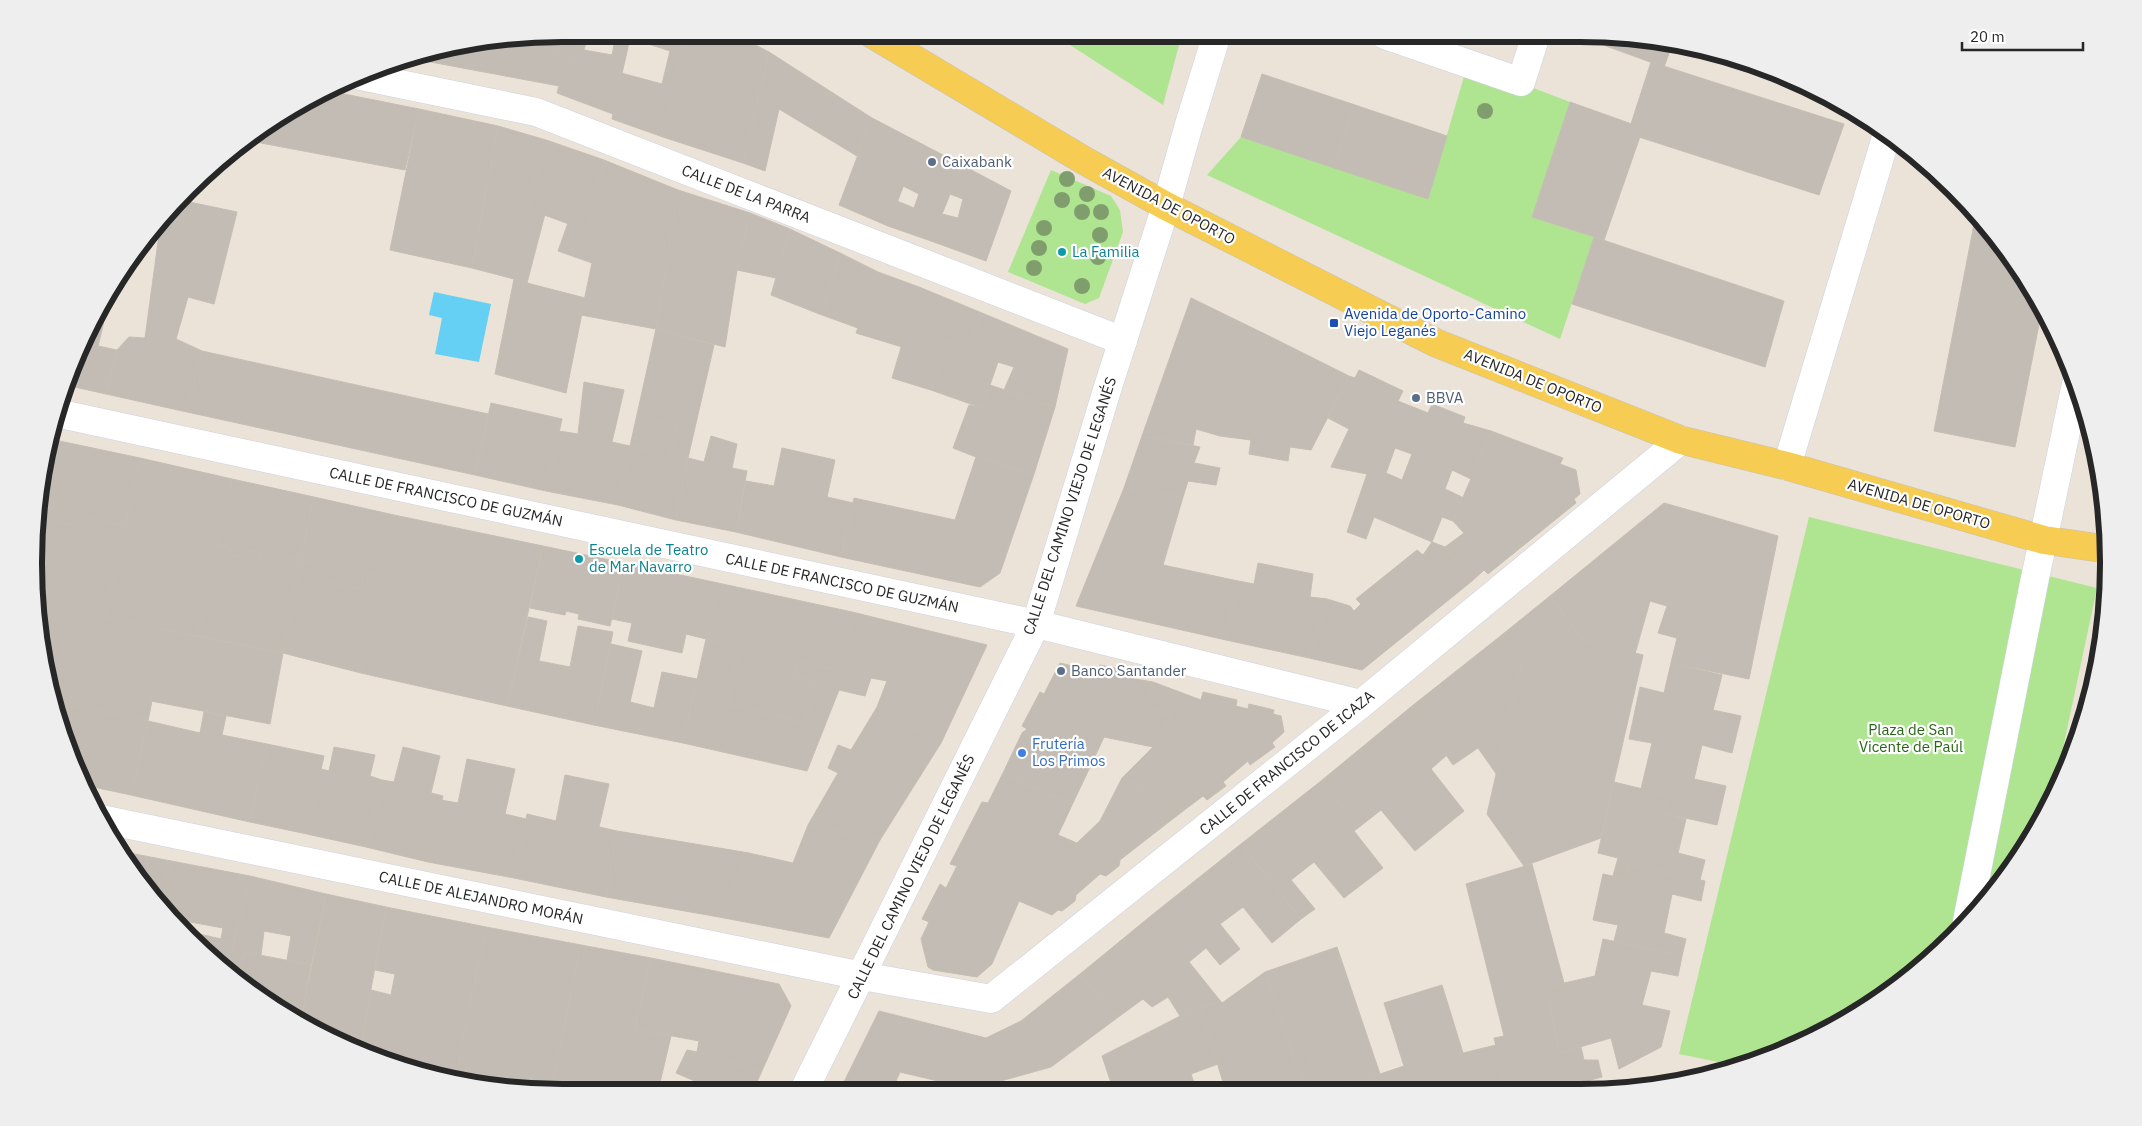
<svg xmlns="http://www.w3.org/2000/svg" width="2142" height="1126" viewBox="0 0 2142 1126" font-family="'IBM Plex Sans',sans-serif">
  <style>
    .green { fill: #afe591 }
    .water { fill: #65d0f3 }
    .building { fill: #c2bcb5; stroke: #c6beb2; fill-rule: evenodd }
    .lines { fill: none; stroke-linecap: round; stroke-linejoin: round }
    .minor-casing { stroke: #cdd2e2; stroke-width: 29 }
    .major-casing { stroke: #c3c3c3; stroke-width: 29 }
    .minor { stroke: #fff; stroke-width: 28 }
    .major { stroke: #f6cc52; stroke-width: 28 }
    .tree { fill: #809e6d }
    .service-dot { fill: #5c6f8a; stroke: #fff; stroke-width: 2 }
    .culture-dot { fill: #0f9aa8; stroke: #fff; stroke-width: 2 }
    .transit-dot { fill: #1a4fb4; stroke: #fff; stroke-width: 2 }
    .shop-dot { fill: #3f7fe0; stroke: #fff; stroke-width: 2 }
    .labels { text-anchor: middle; stroke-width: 4.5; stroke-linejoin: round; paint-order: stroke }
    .service-label { font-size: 15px; fill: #4e5e75; stroke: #fff; text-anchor: start }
    .street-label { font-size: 15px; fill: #272727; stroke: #fff }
    .culture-label { font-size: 15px; fill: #0d838f; stroke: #fff; text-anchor: start }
    .transit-label { font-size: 15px; fill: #164399; stroke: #fff; text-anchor: start }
    .park-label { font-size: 15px; fill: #286616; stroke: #fff }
    .shop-label { font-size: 15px; fill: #366cbe; stroke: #fff; text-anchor: start }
    .rim { fill: none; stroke: #272727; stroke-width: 6 }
  </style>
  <rect width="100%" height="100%" fill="#ebe2d8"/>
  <g class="green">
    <polygon points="1053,34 1182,34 1163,105"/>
    <polygon points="1468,63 1570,102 1532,217 1594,237 1560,339 1207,175 1241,137 1428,199"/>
    <polygon points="1051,170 1111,196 1120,210 1123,232 1099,298 1085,304 1008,272"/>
    <polygon points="1809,517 2097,588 2052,800 1977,912 1873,1003 1781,1052 1733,1065 1679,1054"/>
  </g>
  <polygon class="water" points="434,292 491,304 479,362 435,354 442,318 429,315"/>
  <g class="building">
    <polygon points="563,34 580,34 574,63 529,37"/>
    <polygon points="580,34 588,34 584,50 612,55 616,35 630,38 613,114 557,93 559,86 574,63"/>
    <polygon points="610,34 631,34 630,38"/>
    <polygon points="631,34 688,34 663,137 612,119 621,73 662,84 670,51 630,38"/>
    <polygon points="688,34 734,34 769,52 743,163 663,137"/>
    <polygon points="1598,35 1613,35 1672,45 1664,67 1595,42"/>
    <polygon points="529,37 574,63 559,86 409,58 460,44"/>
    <polygon points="769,52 872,118 857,156 779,109 765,171 743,163"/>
    <polygon points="1651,62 1844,124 1819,195 1639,137 1643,128 1631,124"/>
    <polygon points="1262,74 1355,105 1334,168 1241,137"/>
    <polygon points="329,91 419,109 405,170 245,140 299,105"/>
    <polygon points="1570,102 1643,128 1604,240 1532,217"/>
    <polygon points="1355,105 1447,136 1428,199 1334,168"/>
    <polygon points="419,109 498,126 472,268 390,250"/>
    <polygon points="872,118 920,143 888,226 839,205"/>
    <polygon points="498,126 546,140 528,209 545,214 527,283 585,298 566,393 495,374 514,279 472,268"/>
    <polygon points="546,140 604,160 588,231 528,209"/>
    <polygon points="920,143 962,165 931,241 888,226 897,201 914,208 919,194 903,186"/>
    <polygon points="604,160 678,190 656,329 581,315 592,263 558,251 568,223 588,231"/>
    <polygon points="962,165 1011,191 986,261 931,241 942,214 958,218 963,199 950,194"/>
    <polygon points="678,190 750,213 737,270 725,347 656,329"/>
    <polygon points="180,200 237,212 214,304 188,297 176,339 202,351 187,412 106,394 117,350 129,337 145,338 161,220"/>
    <polygon points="750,213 790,229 776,278 737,270"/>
    <polygon points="1976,214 2037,299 2042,309 2015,447 1934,431"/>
    <polygon points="790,229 840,253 822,315 771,295"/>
    <polygon points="1594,237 1784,301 1765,367 1572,304"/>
    <polygon points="840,253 878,272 858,328 822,315"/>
    <polygon points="878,272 919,287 902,347 856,333"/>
    <polygon points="919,287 982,313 968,348 947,341 931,390 892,378"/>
    <polygon points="109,295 102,330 91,328"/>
    <polygon points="1191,298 1269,336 1220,436 1196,429 1193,445 1142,436"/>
    <polygon points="982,313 1068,349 1055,407 1004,390 1014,367 998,362 982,408 931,390 947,341 968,348"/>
    <polygon points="91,328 102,330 98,346 117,350 106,394 66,385 74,360"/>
    <polygon points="656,329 714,345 688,458 670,455 677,426 654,421 650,450 630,446"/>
    <polygon points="1269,336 1349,376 1311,450 1290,447 1288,461 1249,454 1251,440 1220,436"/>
    <polygon points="202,351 488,414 475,475 187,412"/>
    <path d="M1359,370l44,21 -5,10 30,12 4,-9 33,13 -2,6 28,8 -20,48 -19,-9 -7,19 19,9 -11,23 -11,-4 -10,25 -58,-25 -8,22 -19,-7 20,-58 -36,-7 18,-38 -21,-11 21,-42 6,2zM1395,448l17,6 -10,26 -16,-7z"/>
    <polygon points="584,382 624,390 612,442 630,446 618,505 546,491 559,431 578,434"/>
    <polygon points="990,385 1055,407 1034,474 976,457 953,448 969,405 982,408"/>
    <polygon points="491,403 562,419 546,491 475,475"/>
    <polygon points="654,421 677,426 670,455 688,458 676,520 618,505 630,446 650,450"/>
    <polygon points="1491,431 1563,458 1560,464 1576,470 1580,494 1574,499 1576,503 1488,574 1484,570 1472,581 1445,547 1464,533 1453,521"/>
    <polygon points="711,436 737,444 732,468 747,471 736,532 676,520 688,458 704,462"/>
    <polygon points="1142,436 1200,447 1194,463 1220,468 1216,485 1188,481 1183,497 1124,488"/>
    <polygon points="50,439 140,458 125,526 85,517 83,527 37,517"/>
    <polygon points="782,448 835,460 827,497 853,503 841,557 736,532 746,481 774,486"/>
    <polygon points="976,457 1034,474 1000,573 980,587 841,557 854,498 955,520"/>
    <polygon points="140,458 232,479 198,636 104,618"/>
    <polygon points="232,479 314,497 300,560 276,555 274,564 260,560 262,553 246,550 245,558 231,555 232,548 217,545"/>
    <polygon points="1124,488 1183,497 1163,565 1238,581 1226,640 1076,606"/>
    <polygon points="314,497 394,515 382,576 364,573 361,589 313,579 316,563 300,560"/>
    <polygon points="1664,503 1710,516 1667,606 1650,601 1635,654 1583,640 1550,596"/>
    <polygon points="394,515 543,546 507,706 361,673"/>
    <polygon points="1710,516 1778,536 1749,679 1671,663 1677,638 1658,633 1667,606"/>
    <polygon points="37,517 83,527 85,517 125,526 104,618 45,605 38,631 35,528"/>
    <polygon points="1432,542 1445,547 1472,581 1362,670 1309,658 1327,599 1350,606 1354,611 1361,604 1356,599 1417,550 1423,555"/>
    <polygon points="217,545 232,548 231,555 245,558 246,550 262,553 260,560 274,564 276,555 300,560 283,653 198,636"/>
    <polygon points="543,546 624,563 610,626 578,619 579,614 566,611 565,615 530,608"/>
    <polygon points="300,560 316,563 313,579 361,589 364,573 382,576 361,673 283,653"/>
    <polygon points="624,563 718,583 706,639 686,634 682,653 628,641 632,623 612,619"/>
    <polygon points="1258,563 1313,574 1310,597 1327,599 1309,658 1226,640 1238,581 1254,584"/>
    <polygon points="718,583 852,612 843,671 799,661 791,677 814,682 806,724 727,703 740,647 706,639"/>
    <polygon points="1550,596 1583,640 1643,655 1601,838 1524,866 1487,814 1521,665 1498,638"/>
    <polygon points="45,605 166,630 148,721 52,700 38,633"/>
    <polygon points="852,612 987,645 941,743 877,707 887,681 871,678 865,696 839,690"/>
    <polygon points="528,617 547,621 539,661 570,667 578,626 613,632 594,725 507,706"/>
    <polygon points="166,630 283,653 270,724 151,701"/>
    <polygon points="1498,638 1521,665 1497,775 1478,748 1453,765 1412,706"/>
    <polygon points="706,639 740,647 727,703 806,724 814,682 791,677 799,661 843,671 839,690 807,771 683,743"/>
    <polygon points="611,644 642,651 630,702 654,708 662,672 697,679 683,743 594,725"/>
    <polygon points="1060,663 1098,672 1100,665 1131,671 1129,678 1153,682 1148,710 1169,714 1165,735 1153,747 1104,737 1091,765 1022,733 1027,729 1022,726 1040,692 1044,694"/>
    <polygon points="1671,663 1722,675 1713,710 1741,716 1732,753 1702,745 1694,779 1726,786 1717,825 1663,813 1667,795 1641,789 1652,743 1629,739 1640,687 1664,693"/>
    <polygon points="1153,682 1201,700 1203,692 1237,700 1236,706 1248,709 1249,704 1274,710 1273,714 1281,716 1284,732 1272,743 1275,747 1250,765 1248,761 1223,782 1226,786 1207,800 1203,796 1183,811 1122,778 1165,735 1169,714 1148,710"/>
    <polygon points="52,700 148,721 131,795 84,785"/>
    <polygon points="1412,706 1447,755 1431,769 1464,811 1415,851 1381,810 1358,828 1321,781"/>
    <polygon points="877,707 941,743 880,840 808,825 838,773 828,768 838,745 851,750"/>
    <polygon points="204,712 226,716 222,735 267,744 250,822 131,795 148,721 200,733"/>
    <polygon points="1022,733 1091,765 1072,805 1003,773"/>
    <polygon points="267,744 324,756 307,834 250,822"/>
    <polygon points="334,747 375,755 370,776 382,780 366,847 307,834 321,769 329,771"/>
    <polygon points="403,747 440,756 431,793 443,796 428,862 366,847 382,780 394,782"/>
    <polygon points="2064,747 2072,749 2056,790"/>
    <polygon points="467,759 515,769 505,814 526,819 514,878 428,862 441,800 458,803"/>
    <polygon points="1003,773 1072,805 1058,835 1077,843 1100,821 1143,842 1120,860 1119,866 1106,876 1100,874 1076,895 1075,901 1062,911 1058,910 1052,915 1019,901 992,964 977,977 933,970 928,967 921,939 929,922 922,919 940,884 946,888 957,866 950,864 982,802 988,803"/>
    <polygon points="565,775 609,784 599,827 617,831 606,897 514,878 527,814 556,821"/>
    <polygon points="1122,778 1183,811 1143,842 1100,821"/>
    <polygon points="1321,781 1358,828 1354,831 1383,868 1344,898 1314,862 1291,880 1315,909 1301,919 1241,844"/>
    <polygon points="1614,782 1667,795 1663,813 1686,819 1678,853 1705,860 1700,880 1629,864 1626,879 1613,876 1618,858 1598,853"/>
    <polygon points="808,825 880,840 829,938 719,917 749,853 793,863"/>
    <polygon points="617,831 749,853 719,917 606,897"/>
    <polygon points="1241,844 1301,919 1272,943 1243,907 1220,924 1240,949 1220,965 1206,948 1189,962 1152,915"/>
    <polygon points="119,851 171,861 161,904 123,857"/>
    <polygon points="171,861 250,876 233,945 221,939 223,928 185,921 184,929 182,930 161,904"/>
    <polygon points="1532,864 1564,983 1547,987 1559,1053 1581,1047 1584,1060 1598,1060 1602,1077 1560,1088 1506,1088 1494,1038 1504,1036 1466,884"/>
    <polygon points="1629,864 1705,881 1701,901 1672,894 1664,933 1686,939 1682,956 1614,941 1618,925 1593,920 1603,874 1626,879"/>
    <polygon points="250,876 326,894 311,965 287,960 291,936 264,931 261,955 232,950"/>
    <polygon points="326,894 386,907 360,1049 329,1038 301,1021"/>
    <polygon points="386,907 486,927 455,1079 417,1071 360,1049 371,990 391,995 395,974 375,970"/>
    <polygon points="1152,915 1189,962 1222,1003 1200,1006 1180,1016 1168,997 1152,1007 1143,999 1117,1018 1080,974"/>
    <polygon points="486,927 581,945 551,1091 529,1091 455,1079"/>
    <polygon points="182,930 221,939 233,945 232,950 244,952 238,980"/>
    <polygon points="1603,939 1682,956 1678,976 1651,971 1642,1005 1670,1011 1661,1047 1619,1069 1611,1038 1559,1053 1547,987 1595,976"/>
    <polygon points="581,945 651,958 635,1029 671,1036 658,1091 551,1091"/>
    <polygon points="1337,947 1380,1074 1350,1085 1338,1048 1309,1059 1319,1089 1306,1089 1265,972"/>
    <polygon points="244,952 311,965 301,1021 238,980"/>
    <polygon points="651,958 779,984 791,1006 761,1073 697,1052 699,1041 635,1029"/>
    <polygon points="1265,972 1306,1089 1225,1089 1200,1006 1222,1003"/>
    <polygon points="1080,974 1117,1018 1051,1067 1021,1021"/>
    <polygon points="1442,985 1463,1053 1496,1045 1506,1088 1379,1089 1374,1076 1404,1066 1384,1003"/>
    <polygon points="1200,1006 1218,1064 1191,1074 1196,1089 1113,1089 1102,1056"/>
    <polygon points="879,1011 986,1038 1021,1021 1051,1067 972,1089 900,1072 892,1090 840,1090"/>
    <polygon points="1338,1048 1350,1085 1374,1076 1379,1089 1319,1089 1309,1059"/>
    <polygon points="687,1050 697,1052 761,1073 753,1090 692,1091 697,1082 676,1073"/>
  </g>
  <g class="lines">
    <defs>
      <g id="minor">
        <polyline points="1385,35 1521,82 1536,35"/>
        <polyline points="361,76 536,112 1123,341"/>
        <polyline points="56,413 1036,624 1361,704"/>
        <polyline points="1787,466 1887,134"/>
        <polyline points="101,819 862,976 991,999 1361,704 1681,440"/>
        <polyline points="1967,921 2034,583 2076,384"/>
        <polyline points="804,1090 1036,624 1107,390 1166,206 1188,128 1217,34"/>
      </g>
      <polyline id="major" points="872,34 1085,161 1166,206 1436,343 1681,440 1787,466 2044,540 2106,549"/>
    </defs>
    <use href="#minor" class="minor-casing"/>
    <use href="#major" class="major-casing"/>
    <use href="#minor" class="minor"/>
    <use href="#major" class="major"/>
  </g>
  <g class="tree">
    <circle cx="1485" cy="111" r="8"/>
    <circle cx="1067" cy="179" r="8"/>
    <circle cx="1087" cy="194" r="8"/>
    <circle cx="1062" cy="200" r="8"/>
    <circle cx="1082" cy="212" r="8"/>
    <circle cx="1101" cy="212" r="8"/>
    <circle cx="1044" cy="228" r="8"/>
    <circle cx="1100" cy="235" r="8"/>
    <circle cx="1039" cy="248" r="8"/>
    <circle cx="1098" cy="257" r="8"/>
    <circle cx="1034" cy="268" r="8"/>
    <circle cx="1082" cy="286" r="8"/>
  </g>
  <g class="service-dot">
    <circle cx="932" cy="162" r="5"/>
    <circle cx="1416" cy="398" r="5"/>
    <circle cx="1061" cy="671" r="5"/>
  </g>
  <g class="culture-dot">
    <circle cx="1062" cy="252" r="5"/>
    <circle cx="579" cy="559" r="5"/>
  </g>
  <rect class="transit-dot" x="1329" y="318" width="10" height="10" rx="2.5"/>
  <circle class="shop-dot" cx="1022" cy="753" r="5"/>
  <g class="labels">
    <g class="service-label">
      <text x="942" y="167">Caixabank</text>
      <text x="1426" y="403">BBVA</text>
      <text x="1071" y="676">Banco Santander</text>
    </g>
    <g class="street-label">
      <text transform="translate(746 194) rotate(21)" y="5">CALLE DE LA PARRA</text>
      <text transform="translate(1169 206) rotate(28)" y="5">AVENIDA DE OPORTO</text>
      <text transform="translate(1533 381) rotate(22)" y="5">AVENIDA DE OPORTO</text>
      <text transform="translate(446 497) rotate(12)" y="5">CALLE DE FRANCISCO DE GUZMÁN</text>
      <text transform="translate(1919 504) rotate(16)" y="5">AVENIDA DE OPORTO</text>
      <text transform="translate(1070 506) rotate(-72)" y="5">CALLE DEL CAMINO VIEJO DE LEGANÉS</text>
      <text transform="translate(842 583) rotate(12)" y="5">CALLE DE FRANCISCO DE GUZMÁN</text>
      <text transform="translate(1287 763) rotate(-39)" y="5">CALLE DE FRANCISCO DE ICAZA</text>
      <text transform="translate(911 877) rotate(-64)" y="5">CALLE DEL CAMINO VIEJO DE LEGANÉS</text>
      <text transform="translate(481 898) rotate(12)" y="5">CALLE DE ALEJANDRO MORÁN</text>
    </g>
    <g class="culture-label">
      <text x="1072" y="257">La Familia</text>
      <text x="589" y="555">Escuela de Teatro<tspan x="589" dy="17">de Mar Navarro</tspan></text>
    </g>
    <g class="transit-label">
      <text x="1344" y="319">Avenida de Oporto-Camino<tspan x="1344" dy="17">Viejo Leganés</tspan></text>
    </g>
    <g class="park-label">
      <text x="1911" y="735">Plaza de San<tspan x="1911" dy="17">Vicente de Paúl</tspan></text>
    </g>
    <g class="shop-label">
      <text x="1032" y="749">Frutería<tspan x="1032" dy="17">Los Primos</tspan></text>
    </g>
  </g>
  <path d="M0 0H2142V1126H0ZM562 42H1580A520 520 0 0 1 2100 562V564A520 520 0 0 1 1580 1084H562A520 520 0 0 1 42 564V562A520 520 0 0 1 562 42Z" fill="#eee" fill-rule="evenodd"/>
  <path class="rim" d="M562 42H1580A520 520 0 0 1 2100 562V564A520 520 0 0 1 1580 1084H562A520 520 0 0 1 42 564V562A520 520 0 0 1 562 42Z"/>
  <path d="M1962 42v8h121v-8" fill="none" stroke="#272727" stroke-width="2.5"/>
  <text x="1970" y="42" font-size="15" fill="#272727" stroke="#ffffff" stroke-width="4" paint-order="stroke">20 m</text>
</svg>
